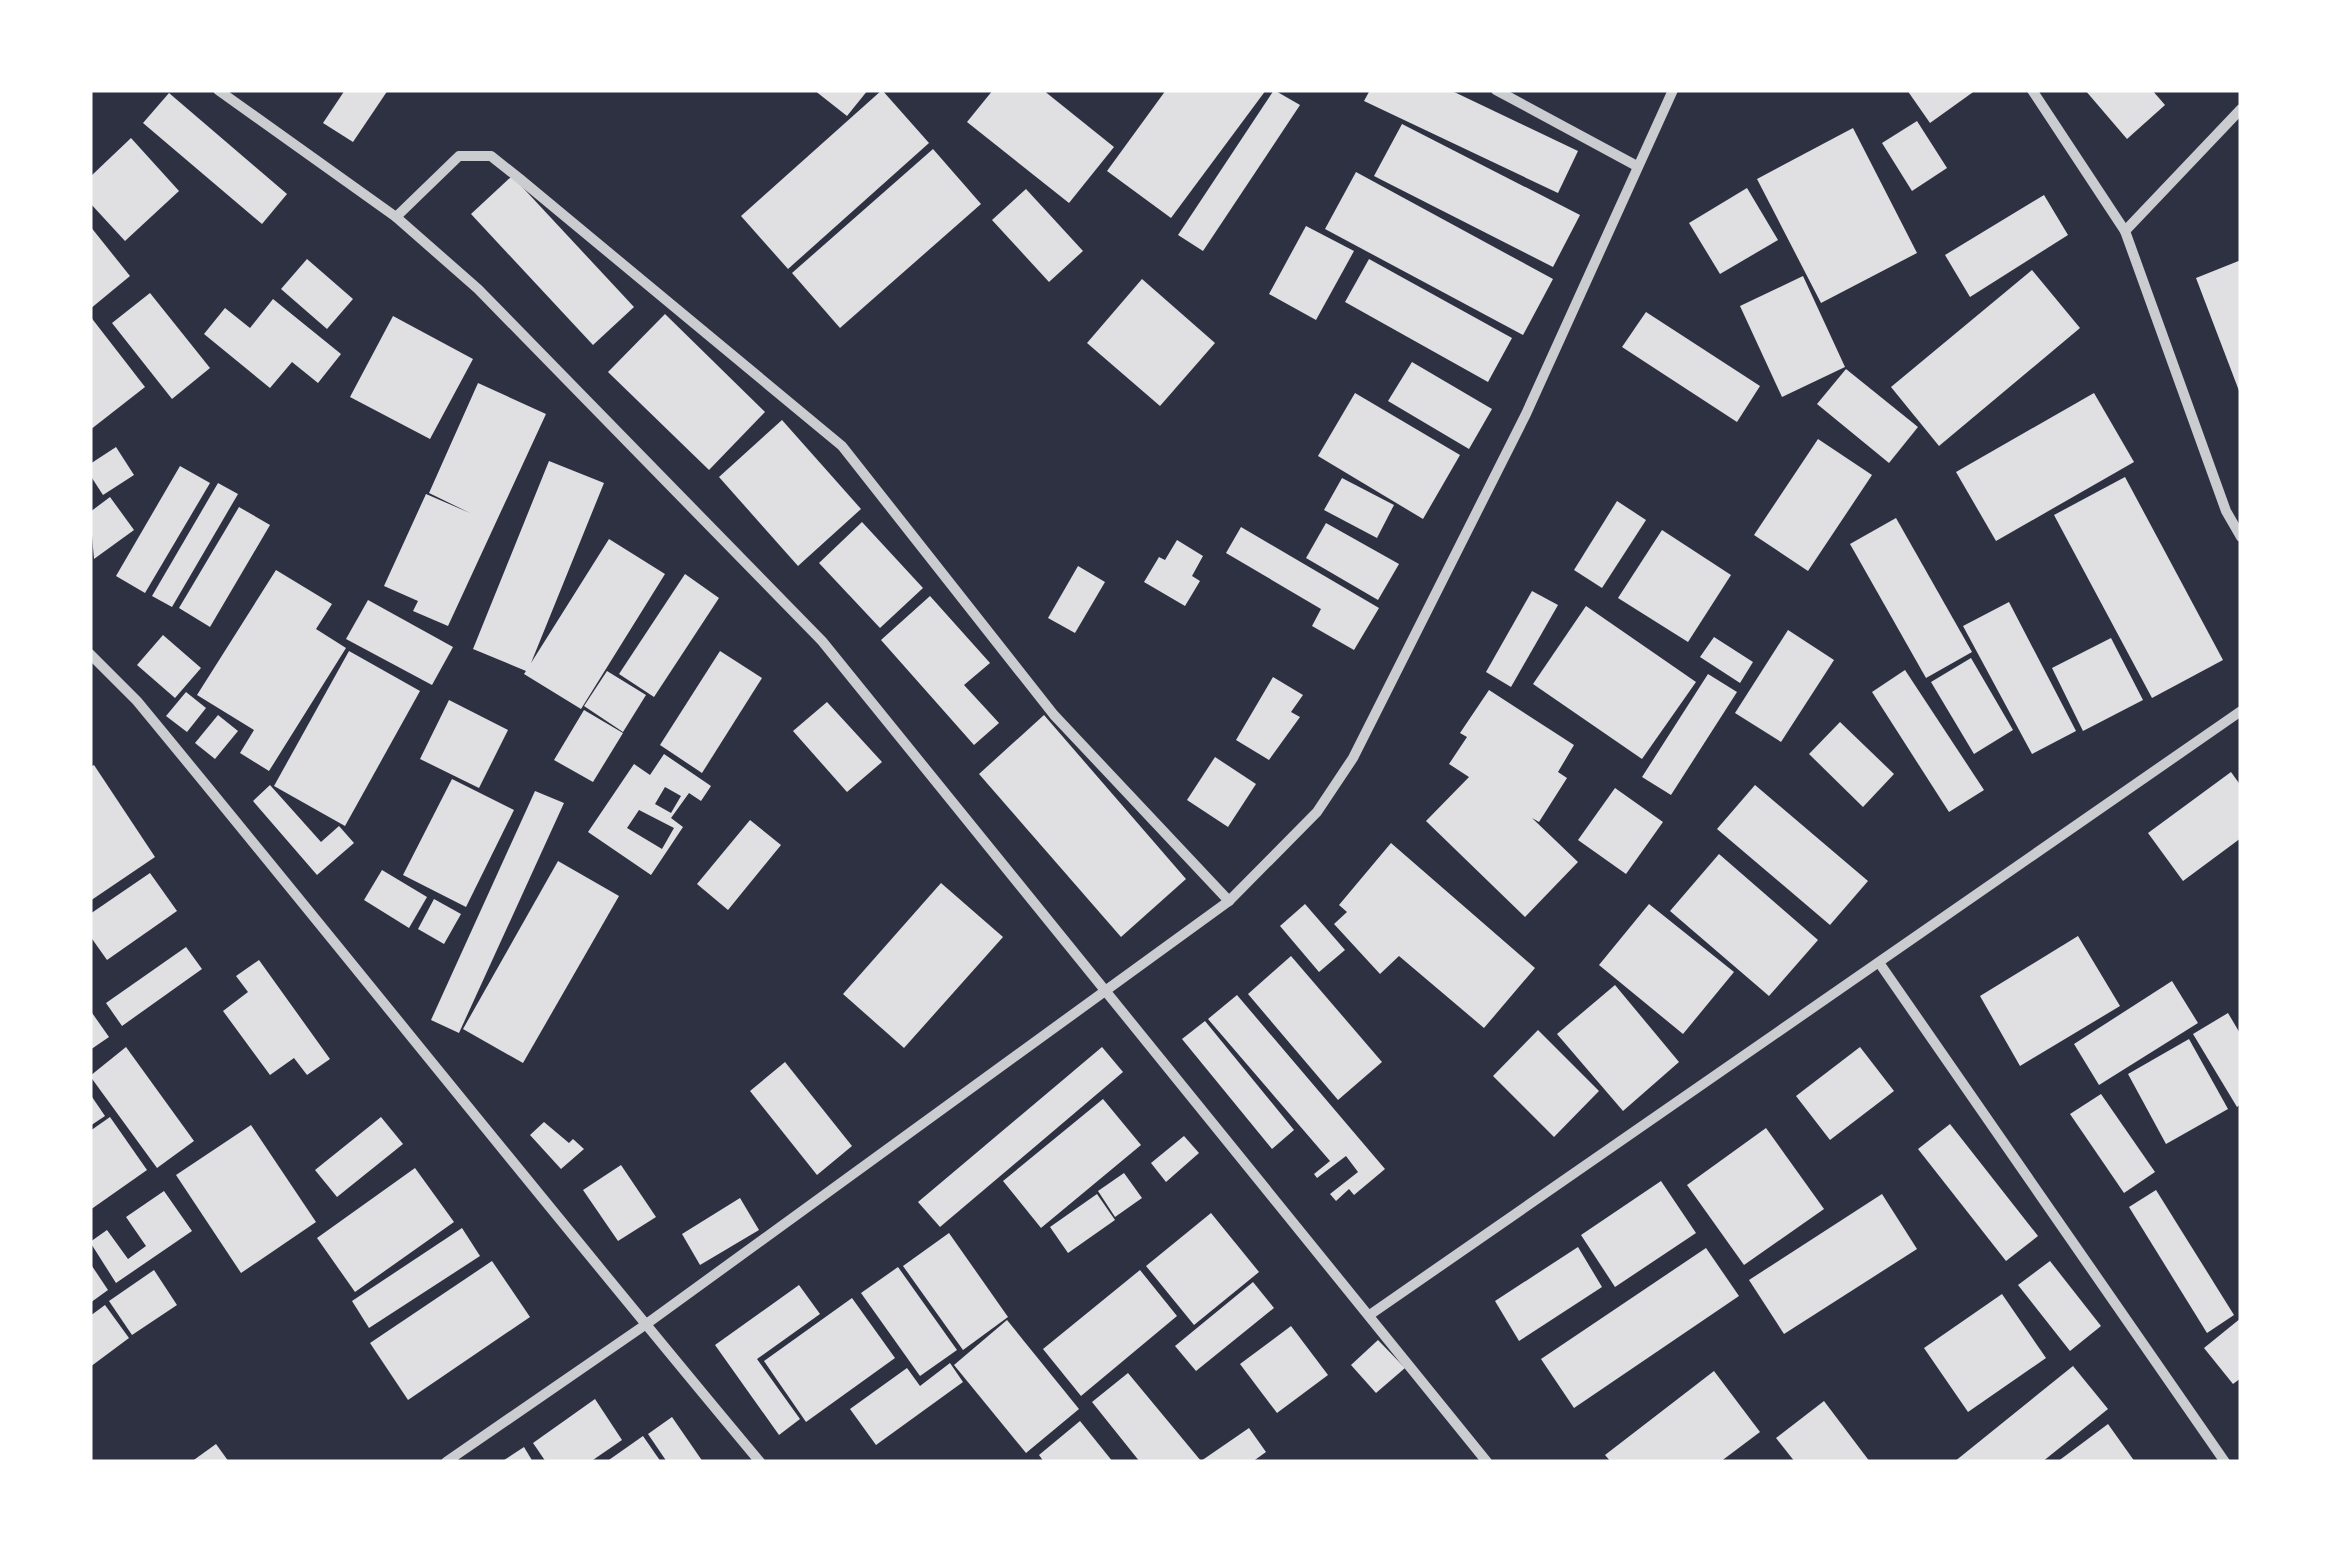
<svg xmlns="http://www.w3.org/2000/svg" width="2331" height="1552" viewBox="0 0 2331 1552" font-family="Lato,sans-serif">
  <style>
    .building { fill: #e0e0e3; fill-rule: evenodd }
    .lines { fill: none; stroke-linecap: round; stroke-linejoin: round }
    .minor { stroke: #caccd0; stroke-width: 10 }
  </style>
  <rect width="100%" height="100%" fill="#2d3142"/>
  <g class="building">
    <polygon points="345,90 388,90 353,142 323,123"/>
    <polygon points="814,90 868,90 847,116"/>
    <polygon points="882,90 929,143 788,269 741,216"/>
    <polygon points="993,90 1043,90 1114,147 1069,203 967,122"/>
    <polygon points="1166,90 1266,90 1171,218 1107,171"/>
    <polygon points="1274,90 1300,105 1203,251 1178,235"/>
    <polygon points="1370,90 1450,90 1578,151 1558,193 1364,101"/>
    <polygon points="1907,90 1976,90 1930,123"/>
    <polygon points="2085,90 2152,90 2165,105 2127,139"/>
    <polygon points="169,93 287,194 262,224 143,123"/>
    <polygon points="1917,121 1947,168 1912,191 1882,143"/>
    <polygon points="1402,124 1580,215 1553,267 1374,176"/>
    <polygon points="1853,128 1917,253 1821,303 1757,179"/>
    <polygon points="131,138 179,191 125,241 90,203 90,177"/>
    <polygon points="933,149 981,204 840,328 792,273"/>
    <polygon points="1356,172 1553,279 1523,335 1325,229"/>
    <polygon points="512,176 634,307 593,345 471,214"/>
    <polygon points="1747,188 1778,240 1720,274 1689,223"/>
    <polygon points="1026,189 1083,251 1049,282 992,220"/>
    <polygon points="2044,195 2068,235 1970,297 1945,255"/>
    <polygon points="90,226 130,276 90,309"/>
    <polygon points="1306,226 1354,251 1316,320 1269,294"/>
    <polygon points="307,259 353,299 327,329 281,289"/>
    <polygon points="1369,259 1512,338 1488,382 1345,302"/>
    <polygon points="2241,260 2241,396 2196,278"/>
    <polygon points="2032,270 2080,328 1939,446 1891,387"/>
    <polygon points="1803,276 1845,367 1782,397 1740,306"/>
    <polygon points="1142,279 1215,343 1160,406 1087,343"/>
    <polygon points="150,293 210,368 172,399 112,323"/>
    <polygon points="273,299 341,354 318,383 292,362 270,388 204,334 225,308 250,328"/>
    <polygon points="1646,312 1760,386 1737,422 1622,347"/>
    <polygon points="665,314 765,412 709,470 608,372"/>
    <polygon points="90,316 145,387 90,430"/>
    <polygon points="393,316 473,359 430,439 350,397"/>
    <polygon points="1412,362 1492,409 1469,449 1388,401"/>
    <polygon points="1846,369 1918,427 1889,463 1817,404"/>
    <polygon points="478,383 546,414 448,626 413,611 418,601 384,586 426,494 470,513 429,493"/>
    <polygon points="1355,393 1460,455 1423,519 1318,456"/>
    <polygon points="2094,393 2134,462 1996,541 1956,472"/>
    <polygon points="782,420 861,509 798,566 719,477"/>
    <polygon points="1818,439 1872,475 1808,571 1754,535"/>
    <polygon points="116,447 134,475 103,495 90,475 90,464"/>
    <polygon points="549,461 604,483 531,663 609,539 665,574 581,709 524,674 526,671 473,649"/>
    <polygon points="180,466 210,483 145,593 116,576"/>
    <polygon points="2125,477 2223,660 2152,698 2054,515"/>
    <polygon points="1342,478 1394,505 1377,538 1324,510"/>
    <polygon points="218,483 238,494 172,607 152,596"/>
    <polygon points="110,497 134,530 94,559 90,512"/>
    <polygon points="1617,501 1646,520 1602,588 1574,570"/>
    <polygon points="239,507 270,525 210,627 179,608"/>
    <polygon points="1896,518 1972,652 1926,678 1850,544"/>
    <polygon points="862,522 923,588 880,628 819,563"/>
    <polygon points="1326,523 1399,564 1378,600 1306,558"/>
    <polygon points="1241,527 1379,608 1354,650 1312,626 1321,609 1226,553"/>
    <polygon points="1662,530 1731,575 1688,642 1618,598"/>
    <polygon points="1177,540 1203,556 1192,576 1200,581 1185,606 1144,582 1159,557 1165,560"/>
    <polygon points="1078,566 1105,582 1075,633 1048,618"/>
    <polygon points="276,570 332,604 316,629 346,648 269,771 240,753 254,730 197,695"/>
    <polygon points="685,574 719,598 654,697 619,674"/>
    <polygon points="1532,591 1558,605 1511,687 1486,672"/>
    <polygon points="930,596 990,663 964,685 999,723 974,745 881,640"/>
    <polygon points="368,600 453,647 432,685 346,639"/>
    <polygon points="2009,602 2076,731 2032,754 1963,626"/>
    <polygon points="1586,606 1696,682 1642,759 1533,684"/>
    <polygon points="1788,630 1834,660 1781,742 1735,713"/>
    <polygon points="163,635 201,668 175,698 137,665"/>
    <polygon points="1714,637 1753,662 1740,683 1700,657"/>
    <polygon points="2111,638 2143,700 2083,731 2052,668"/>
    <polygon points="349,651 420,691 345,826 274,786"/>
    <polygon points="720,651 762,678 702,773 660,745"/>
    <polygon points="1971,658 2013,730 1974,754 1931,682"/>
    <polygon points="1905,670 1984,790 1949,812 1872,692"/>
    <polygon points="607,671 646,695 623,732 584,706"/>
    <polygon points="1708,674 1737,692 1671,795 1642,777"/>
    <polygon points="1273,677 1303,695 1291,712 1300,717 1269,760 1236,740"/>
    <polygon points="1489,690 1574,745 1558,772 1567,778 1539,822 1532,818 1578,862 1525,917 1426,821 1469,777 1449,764 1467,737 1460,733"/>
    <polygon points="186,692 206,708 187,732 166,716"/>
    <polygon points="449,700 508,730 479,788 420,759"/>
    <polygon points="827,702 882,762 847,792 793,731"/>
    <polygon points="584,710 623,733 593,782 554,760"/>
    <polygon points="218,715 238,731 215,759 195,743"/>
    <polygon points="1044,715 1186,879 1121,937 979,774"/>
    <polygon points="1840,722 1894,774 1863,807 1809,754"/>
    <path d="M664,754l47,32 -10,15 -12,-8 -18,25 12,9 -32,48 -63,-43 46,-68 16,11zM665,787l16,9 -10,17 -16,-9zM639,810l35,18 -12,21 -35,-21z"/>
    <polygon points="1215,757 1256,784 1228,827 1187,800"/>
    <polygon points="94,765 155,857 90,901 90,767"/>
    <polygon points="2231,772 2241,786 2241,838 2183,881 2148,833"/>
    <polygon points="452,779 514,810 466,907 403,875"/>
    <polygon points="270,785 321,842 339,826 354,843 317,875 253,801"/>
    <polygon points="1755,785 1868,881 1830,925 1717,829"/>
    <polygon points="1615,788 1663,822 1626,874 1578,840"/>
    <polygon points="535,791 564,803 459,1033 431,1020"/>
    <polygon points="750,820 781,845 728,910 697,884"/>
    <polygon points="1391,843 1535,968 1484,1028 1399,956 1380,974 1334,924 1347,912 1339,905"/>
    <polygon points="1719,854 1818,940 1769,996 1670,911"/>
    <polygon points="558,861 619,896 523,1063 463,1029"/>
    <polygon points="382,870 427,897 409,928 364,900"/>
    <polygon points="150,873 177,911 107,960 90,936 90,914"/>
    <polygon points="941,883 1003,937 904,1048 843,994"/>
    <polygon points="434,899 461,914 444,944 418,929"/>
    <polygon points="1305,904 1345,950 1319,972 1280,926"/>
    <polygon points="1649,904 1734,972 1683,1034 1599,965"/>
    <polygon points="2078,936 2120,1006 2020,1066 1980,996"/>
    <polygon points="186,947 202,969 122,1026 106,1003"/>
    <polygon points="1291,956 1382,1062 1338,1100 1248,994"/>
    <polygon points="259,960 330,1059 307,1075 294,1058 270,1075 223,1011 248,992 236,976"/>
    <polygon points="2172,981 2198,1023 2099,1085 2074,1044"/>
    <polygon points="1615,985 1679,1062 1623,1111 1557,1034"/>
    <polygon points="1237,995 1385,1169 1354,1195 1349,1189 1336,1201 1330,1194 1358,1172 1346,1156 1317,1178 1314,1174 1330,1161 1208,1019"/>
    <polygon points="90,1010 109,1037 90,1050"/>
    <polygon points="2228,1013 2241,1035 2241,1104 2237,1107 2193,1034"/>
    <polygon points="1205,1021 1294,1130 1272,1149 1182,1039"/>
    <polygon points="1538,1030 1599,1091 1554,1137 1493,1076"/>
    <polygon points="2189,1039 2228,1109 2166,1144 2128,1074"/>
    <polygon points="126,1047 194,1141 157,1168 90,1076"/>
    <polygon points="1102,1047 1123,1072 940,1227 918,1202"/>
    <polygon points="1860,1047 1894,1091 1830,1140 1796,1096"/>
    <polygon points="785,1062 852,1146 817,1175 750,1091"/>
    <polygon points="90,1094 105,1116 90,1126"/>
    <polygon points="2101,1094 2155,1172 2124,1193 2070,1114"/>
    <polygon points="1103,1099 1141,1145 1041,1228 1003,1181"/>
    <polygon points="110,1117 147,1170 90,1210 90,1131"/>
    <polygon points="381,1117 403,1144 337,1197 315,1170"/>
    <polygon points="544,1122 569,1143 573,1139 584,1149 561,1169 530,1135"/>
    <polygon points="1950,1124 2038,1236 2006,1261 1918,1149"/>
    <polygon points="251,1125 316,1222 241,1273 176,1175"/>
    <polygon points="1766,1128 1824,1209 1744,1265 1687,1185"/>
    <polygon points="1184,1136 1199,1153 1166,1182 1151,1163"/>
    <polygon points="621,1165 656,1217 618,1241 583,1190"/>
    <polygon points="415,1168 454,1222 355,1292 317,1238"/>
    <polygon points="1124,1173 1142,1198 1115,1217 1098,1191"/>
    <polygon points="1661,1181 1696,1233 1615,1287 1581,1235"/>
    <polygon points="2156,1190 2234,1315 2207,1333 2129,1207"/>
    <polygon points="164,1191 192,1231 116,1283 90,1242 107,1230 128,1259 146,1246 126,1217"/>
    <polygon points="1097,1194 1115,1220 1068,1253 1050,1227"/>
    <polygon points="1882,1194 1917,1249 1784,1334 1749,1280"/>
    <polygon points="740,1198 759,1230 700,1265 682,1234"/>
    <polygon points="1211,1213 1259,1272 1194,1325 1146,1266"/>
    <polygon points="462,1228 480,1256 369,1328 352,1301"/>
    <polygon points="949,1233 1008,1317 963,1350 903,1266"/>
    <polygon points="1578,1247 1602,1287 1519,1341 1495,1301"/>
    <polygon points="1706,1248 1739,1296 1574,1408 1541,1359"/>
    <polygon points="492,1261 530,1317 408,1400 370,1343"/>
    <polygon points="2050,1261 2101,1326 2070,1351 2018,1285"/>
    <polygon points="90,1263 108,1290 90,1303"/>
    <polygon points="898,1267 957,1350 920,1376 861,1293"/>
    <polygon points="154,1270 177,1305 132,1335 109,1301"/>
    <polygon points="1140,1270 1177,1316 1081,1396 1043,1349"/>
    <polygon points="1253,1282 1274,1308 1196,1371 1175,1346"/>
    <polygon points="799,1285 820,1314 757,1359 800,1419 779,1435 715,1345"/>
    <polygon points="2002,1294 2046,1358 1968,1412 1924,1348"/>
    <polygon points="852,1298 895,1358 806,1422 764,1361"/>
    <polygon points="105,1305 129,1338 90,1367 90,1316"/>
    <polygon points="2241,1318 2241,1378 2233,1384 2204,1348"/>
    <polygon points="1007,1320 1079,1409 1026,1453 954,1365"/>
    <polygon points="1291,1326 1328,1375 1277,1413 1240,1364"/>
    <polygon points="1378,1340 1405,1368 1376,1393 1351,1365"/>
    <polygon points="950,1363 963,1382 876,1445 850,1409 907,1368 920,1386"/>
    <polygon points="2073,1366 2108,1409 2042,1462 1954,1462"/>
    <polygon points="1714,1371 1760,1432 1720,1462 1611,1462 1605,1455"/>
    <polygon points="1128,1373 1201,1461 1249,1428 1266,1452 1252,1462 1140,1462 1092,1402"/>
    <polygon points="595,1399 622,1440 590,1462 546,1462 533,1443"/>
    <polygon points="1824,1401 1870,1462 1795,1462 1776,1438"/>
    <polygon points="672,1417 703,1462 667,1462 648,1434"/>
    <polygon points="1080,1421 1113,1462 1044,1462 1039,1455"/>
    <polygon points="2108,1424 2135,1462 2057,1462"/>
    <polygon points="643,1436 661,1462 606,1462"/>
    <polygon points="216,1444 229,1462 191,1462"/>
    <polygon points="524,1447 533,1462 501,1462"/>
  </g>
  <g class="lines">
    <g class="minor">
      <polyline points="218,90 396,217 478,289 822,641 1487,1462"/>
      <polyline points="1496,90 1635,165"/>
      <polyline points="2032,90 2125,231 2226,511 2241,537"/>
      <polyline points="396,217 459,156 491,156 520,179 842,446 1054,715 1229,901"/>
      <polyline points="2125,231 2241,109"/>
      <path d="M90,654l47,47c209,253 413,510 623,761"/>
      <polyline points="1880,964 2225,1462"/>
      <polyline points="1371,1314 2241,711"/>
      <polyline points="446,1462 645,1325 1229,901 1317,812 1353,758 1526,414 1673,90"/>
    </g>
  </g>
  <rect width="2331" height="1552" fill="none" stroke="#ffffff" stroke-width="185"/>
</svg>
